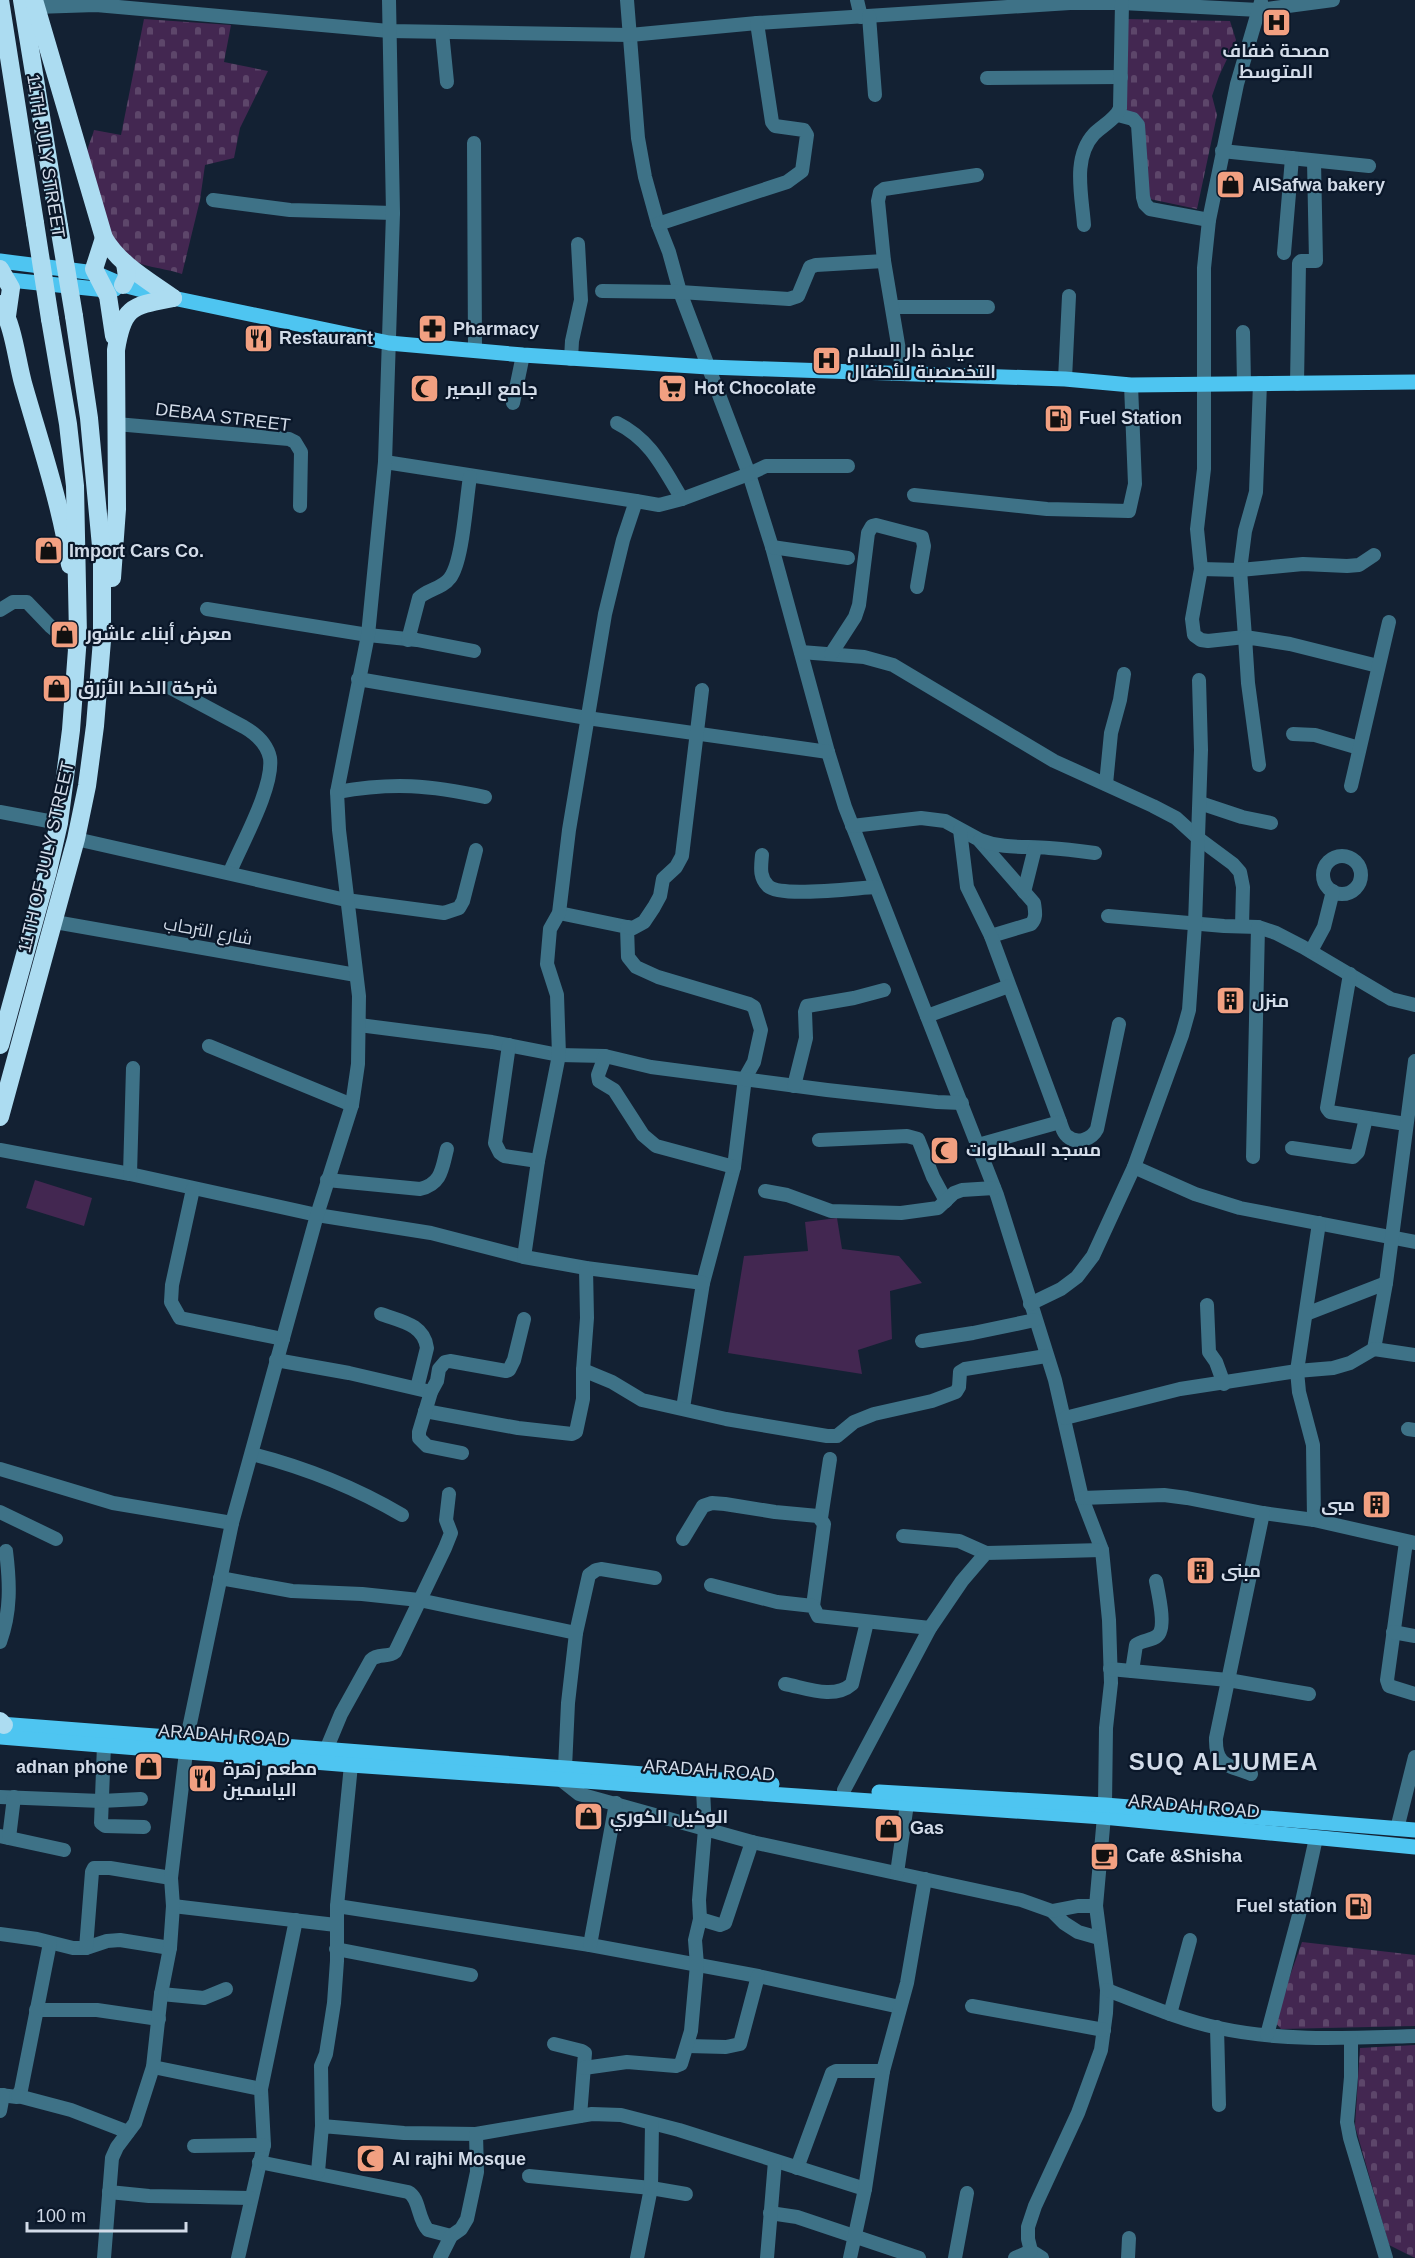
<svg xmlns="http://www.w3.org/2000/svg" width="1415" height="2258" viewBox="0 0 1415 2258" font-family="Helvetica,Cairo,sans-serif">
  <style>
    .cemetery { fill: url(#cemetery-stones) }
    .green { fill: #432751 }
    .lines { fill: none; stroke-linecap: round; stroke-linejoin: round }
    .minor { stroke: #3e7287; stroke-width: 14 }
    .major { stroke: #4ec5f1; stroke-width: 15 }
    .highway { stroke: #acdcf1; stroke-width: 18 }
    .highway-bridge { stroke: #acdcf1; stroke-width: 18 }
    .labels { text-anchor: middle; stroke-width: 4.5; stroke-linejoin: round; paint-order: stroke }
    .poi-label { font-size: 18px; font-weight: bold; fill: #d2dbe8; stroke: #0a1729; text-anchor: start }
    .street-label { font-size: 18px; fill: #d2dbe8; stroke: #0a1729 }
    .district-label { font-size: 24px; font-weight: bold; letter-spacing: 1.5px; fill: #d2dbe8; stroke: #0a1729 }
  </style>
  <defs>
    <pattern id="cemetery-stones" width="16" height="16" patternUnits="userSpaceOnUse" patternTransform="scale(1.5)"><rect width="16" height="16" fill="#432751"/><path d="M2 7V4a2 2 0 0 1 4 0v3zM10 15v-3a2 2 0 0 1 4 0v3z" fill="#5d466a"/></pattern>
  </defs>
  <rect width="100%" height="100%" fill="#132133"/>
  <g class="cemetery">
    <path d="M144,19l87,6 -7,37 44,9 -28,57 -6,30 -29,7 -5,35 -18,74c-16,-6 -44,-7 -57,-18 -15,-13 -35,-78 -38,-99 -1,-8 5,-19 7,-27l27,5z"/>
    <polygon points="1125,19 1230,21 1236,40 1219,76 1212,96 1217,115 1197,209 1145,198 1145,150 1126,110"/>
    <polygon points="1302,1942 1415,1955 1415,2026 1281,2029 1274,2021"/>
    <polygon points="1415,2045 1415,2258 1389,2245 1355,2126 1360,2048"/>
  </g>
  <g class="green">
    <polygon points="35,1180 92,1198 84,1226 26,1208"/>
    <polygon points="837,1218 842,1249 899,1256 922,1283 890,1291 892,1339 858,1350 862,1374 728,1353 744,1256 808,1251 805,1222"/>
  </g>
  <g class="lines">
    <g class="minor">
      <polyline points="627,0 638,138 645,177 658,224 669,252 680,292 749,474 772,547 828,752 845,807 997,1195 1055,1380 1082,1498 1102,1550 1109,1620 1111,1683 1106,1728 1105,1805 1096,1906 1107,1990 1106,2013 1101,2050 1078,2113 1035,2206 1028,2227 1028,2239 1031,2251 1042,2258"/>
      <polyline points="857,0 861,17"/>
      <polyline points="35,7 96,5 389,31 630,35 757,23 1070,3 1122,3 1259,10 1333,0"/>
      <polyline points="869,16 875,95"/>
      <polyline points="442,32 447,82"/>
      <polyline points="987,78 1121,77"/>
      <polyline points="1118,115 1133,119 1138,125 1143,197 1145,204 1150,209 1209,220"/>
      <polyline points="474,143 475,350"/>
      <polyline points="1222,151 1369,166"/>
      <polyline points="213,200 290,210 393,213"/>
      <polyline points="658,224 787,182 802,171 807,135 804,130 775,126 772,122 757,23"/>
      <path d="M1084,225c-2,-29 -12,-67 10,-91 8,-8 23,-16 26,-26l2,-105"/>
      <polyline points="1284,253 1292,158"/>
      <polyline points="602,291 680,292 789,299 798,296 810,267 816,265 884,261"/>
      <polyline points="893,307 988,307"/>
      <polyline points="1243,332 1244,384"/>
      <polyline points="571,359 572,341 581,300 578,244"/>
      <polyline points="903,374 884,261 878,201 880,192 884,189 977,175"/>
      <polyline points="1065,379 1069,296"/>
      <polyline points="1260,383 1256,492 1245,531 1240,570 1245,637 1208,641 1201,640 1194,635 1192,619 1201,569 1197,529 1204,469 1204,268 1209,220 1237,84 1261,2"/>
      <polyline points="1297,384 1299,263 1301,261 1316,261 1314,161"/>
      <polyline points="513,403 523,355"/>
      <path d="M617,423c34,17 46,45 65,76"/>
      <polyline points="116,424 289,439 295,442 301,452 300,506"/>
      <polyline points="385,462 636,501"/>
      <polyline points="914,495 1047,509 1129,511 1135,484 1131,385"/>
      <polyline points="772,547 848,558"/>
      <polyline points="1201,569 1240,570 1303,564 1347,566 1359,565 1374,555"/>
      <polyline points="207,609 368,635 417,640 474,651"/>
      <polyline points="0,610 13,602 27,602 50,626 77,648"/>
      <path d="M408,640l11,-42c8,-9 23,-9 31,-20 13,-17 16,-78 20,-101"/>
      <polyline points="801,652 864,657 893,665 1054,761 1153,806 1176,818 1198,838 1233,864 1240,872 1243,887 1242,926"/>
      <polyline points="831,654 855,617 859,605 868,533 872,526 876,525 922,537 924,546 917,587"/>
      <polyline points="358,679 587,718 828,752"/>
      <path d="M171,688l73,39c12,7 23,17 26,31 4,29 -29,87 -40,114"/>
      <polyline points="1293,734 1315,735 1359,748"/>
      <polyline points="1259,765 1248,683 1245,637 1290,644 1378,666"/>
      <polyline points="1106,784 1111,733 1120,700 1124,674"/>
      <polyline points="1351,786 1389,622"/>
      <path d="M337,792c56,-10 93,-7 148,5"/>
      <polyline points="1200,803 1242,817 1271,823"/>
      <polyline points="0,812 59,823"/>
      <path d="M852,826l69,-8 24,3 33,18 56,64c1,8 3,15 -3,21l-40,12"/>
      <path d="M960,830l7,57 24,49 69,186c2,5 3,11 7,14 10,9 25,3 30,-7l22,-105"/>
      <polyline points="76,839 346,900 444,913 459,908 463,901 476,850"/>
      <path d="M980,840c23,9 45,6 69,8 15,1 31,3 46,5"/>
      <path d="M762,855c-1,12 -3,22 6,31 13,12 87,2 107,1"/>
      <circle cx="1342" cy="875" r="19"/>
      <polyline points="1024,892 1035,848"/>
      <polyline points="559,913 627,927 628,957 636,967 658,977 749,1004 754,1007 761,1030 754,1062 745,1078 734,1167 703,1283 683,1408"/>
      <polyline points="1108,916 1224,926 1258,927 1276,933 1303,947 1391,999 1415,1005"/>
      <polyline points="55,922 356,975"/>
      <polyline points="627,927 633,928 644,922 654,907 660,896 663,879 676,867 682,856 702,690"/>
      <polyline points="1311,951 1324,927 1333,891"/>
      <polyline points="1350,974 1327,1108 1330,1112 1336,1113 1406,1124"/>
      <polyline points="927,1016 1009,986"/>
      <polyline points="359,1025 492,1042 559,1055 605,1056 651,1067 827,1090 937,1102 962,1103"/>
      <polyline points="509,1045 495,1143 500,1153 504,1156 538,1161"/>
      <polyline points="209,1046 352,1105"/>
      <polyline points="605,1056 598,1075 599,1081 614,1090 643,1135 656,1146 734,1167"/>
      <polyline points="794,1086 806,1038 805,1012 807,1006 854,998 884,990"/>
      <polyline points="819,1140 907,1136 918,1139 933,1177 946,1201"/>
      <polyline points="978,1145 1060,1122"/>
      <polyline points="1292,1148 1353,1157 1358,1152 1366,1118"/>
      <polyline points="0,1150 130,1174 317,1215 431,1233 524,1257 586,1268 703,1283"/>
      <polyline points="1253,1157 1258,927"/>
      <polyline points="1134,1167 1195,1194 1240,1208 1415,1242"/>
      <polyline points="130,1174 133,1068"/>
      <path d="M327,1180l93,9c22,-5 22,-21 27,-40"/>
      <polyline points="193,1189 172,1285 171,1302 180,1318 283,1339"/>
      <polyline points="765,1191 787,1195 831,1211 901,1213 938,1208 954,1193 962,1190 994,1188"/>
      <polyline points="524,1257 538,1161 559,1055 557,995 547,964 550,929 559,913 569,830 605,614 623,540 636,501 659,505 682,499 749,474 766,466 848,466"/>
      <polyline points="1030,1304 1061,1289 1077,1277 1093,1256 1134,1167 1182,1035 1189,1010 1195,924 1201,750 1199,680"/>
      <polyline points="1207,1305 1209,1352 1216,1362 1224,1384"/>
      <path d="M381,1314c19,7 43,10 46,34l-10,40"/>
      <polyline points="1306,1314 1386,1283"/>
      <polyline points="922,1341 973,1333 1035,1320"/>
      <polyline points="1374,1349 1386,1283 1415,1061"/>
      <polyline points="276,1360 349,1373 431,1392"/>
      <polyline points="583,1370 612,1382 642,1400 726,1419 827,1436 837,1436 854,1422 874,1414 932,1401 956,1392 959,1387 960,1372 965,1369 1046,1356"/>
      <polyline points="425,1411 518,1428 572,1434 576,1432 583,1399 583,1370 587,1318 586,1268"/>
      <polyline points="1065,1418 1180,1389 1297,1371 1333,1368 1350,1363 1374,1349 1415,1355"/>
      <polyline points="1408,1429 1415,1430"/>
      <polyline points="462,1453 427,1446 419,1438 419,1432 431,1392 437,1381 439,1369 445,1362 450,1361 506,1371 509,1370 514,1360 524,1319"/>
      <path d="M252,1454c51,13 104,34 150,61"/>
      <polyline points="0,1469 113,1503 232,1523"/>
      <polyline points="1082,1498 1164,1495 1187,1498 1263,1513 1314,1520 1415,1543"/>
      <polyline points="0,1512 56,1539"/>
      <polyline points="821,1518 830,1459"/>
      <polyline points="1314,1520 1313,1445 1299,1392 1297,1371 1319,1223"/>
      <polyline points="903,1536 959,1541 986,1553"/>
      <polyline points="683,1539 703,1506 712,1503 725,1504 775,1512 818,1516 824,1524 813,1606"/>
      <polyline points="1406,1542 1387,1680 1389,1686 1415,1694"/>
      <polyline points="220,1578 292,1591 362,1594 419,1600 576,1633"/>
      <polyline points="711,1585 777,1602 813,1606 818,1616 930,1628"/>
      <polyline points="1393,1632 1415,1636"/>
      <path d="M0,1642c11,-30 10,-59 6,-91"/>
      <polyline points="1110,1669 1228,1680 1309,1694"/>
      <path d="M1132,1671l4,-26c6,-5 15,-4 21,-9 10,-7 1,-44 -1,-55"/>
      <path d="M785,1684c21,4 49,16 67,0l15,-62"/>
      <polyline points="187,1738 232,1523 317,1215 352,1105 358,1064 359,996 339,830 337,792 368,635 385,462 393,213 389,0"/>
      <polyline points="104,1745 101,1823 105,1826 144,1827"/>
      <path d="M326,1750l15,-36 30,-54c7,-7 17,-2 24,-8l50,-104 6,-15 -5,-13 3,-26"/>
      <polyline points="565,1768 568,1703 576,1633 589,1575 596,1570 601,1569 655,1578"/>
      <path d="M1251,1774c-23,-9 -36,-8 -35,-36l47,-225"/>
      <polyline points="560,1779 579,1794 752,1842 1021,1900 1052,1911 1064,1923 1078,1932 1099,1938"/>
      <polyline points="844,1790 930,1628 962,1581 986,1553 1102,1550"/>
      <polyline points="0,1797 101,1801 141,1799"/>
      <polyline points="1397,1829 1415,1757"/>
      <polyline points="0,1836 64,1850"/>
      <polyline points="9,1838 14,1797"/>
      <polyline points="897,1873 907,1804"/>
      <polyline points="173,1906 336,1925"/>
      <polyline points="337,1906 590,1945 758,1976 900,2007"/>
      <polyline points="1052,1911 1078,1906 1096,1906"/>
      <polyline points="700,1919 720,1925 725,1923 752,1842"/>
      <polyline points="0,1934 37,1939 73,1948 86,1948 107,1941 120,1940 170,1948"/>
      <polyline points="590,1945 616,1803"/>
      <polyline points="86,1948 92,1872 94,1868 110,1868 171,1878"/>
      <polyline points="336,1949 471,1975"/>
      <path d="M1107,1990c37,14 74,30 112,38 64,14 131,10 196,8"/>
      <polyline points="161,1994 204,1998 226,1989"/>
      <polyline points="972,2006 1104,2030"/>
      <polyline points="36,2010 97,2010 159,2019"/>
      <polyline points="1170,2014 1190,1940"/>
      <polyline points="1217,2027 1219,2105"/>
      <polyline points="1267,2035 1299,1915 1316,1838"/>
      <polyline points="1351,2038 1351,2077 1347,2122 1350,2138 1386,2258"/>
      <polyline points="554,2044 582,2051 585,2053 580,2116"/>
      <polyline points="688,2046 726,2047 740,2044 758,1976"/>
      <polyline points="153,2067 261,2089 264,2145 238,2258"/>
      <polyline points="584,2068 627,2062 676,2066 681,2064 691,2031 697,1965 695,1940 700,1919 699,1900 705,1829 703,1790"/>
      <polyline points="261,2089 296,1920"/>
      <polyline points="0,2095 17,2097 21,2090 50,1943"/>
      <polyline points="18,2096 71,2110 128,2132"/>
      <polyline points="0,2111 3,2095"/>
      <polyline points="322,2126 321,2066 326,2054 334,2003 337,1961 337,1906 351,1765"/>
      <polyline points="194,2146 264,2145"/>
      <path d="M259,2162l149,30c12,6 9,26 20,38l23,6"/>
      <polyline points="797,2168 832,2073 836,2071 883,2071"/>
      <polyline points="318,2172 322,2126 404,2133 476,2134 592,2114 621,2115 679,2130 865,2189"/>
      <polyline points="529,2176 651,2188 686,2194"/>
      <polyline points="109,2192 149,2196 250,2198"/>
      <polyline points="770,2213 797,2217 919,2258"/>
      <polyline points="104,2258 112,2158 117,2147 135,2123 153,2067 161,1994 170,1948 173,1906 171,1878 186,1752"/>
      <polyline points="440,2258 451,2236 461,2229 467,2219 477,2172 476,2134"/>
      <polyline points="637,2258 651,2188 652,2124"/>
      <polyline points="767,2258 775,2161"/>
      <polyline points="850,2258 865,2189 883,2071 907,1983 925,1879"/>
      <polyline points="955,2258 967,2193"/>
      <polyline points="1015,2258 1031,2251"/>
      <polyline points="1128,2258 1129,2238"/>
    </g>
    <g class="major">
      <polyline points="0,261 95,273 123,285 173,298 389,343 523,355 708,367 1065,379 1131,385 1415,382"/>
      <polyline points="0,279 106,290 115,289"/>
      <polyline points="0,1724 772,1784"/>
      <polyline points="0,1737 351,1765 1103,1817 1415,1847"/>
      <polyline points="879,1792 1105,1805 1415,1830"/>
    </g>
    <g class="highway">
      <polyline points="0,0 35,223"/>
      <polyline points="22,0 59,226"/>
      <path d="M34,0l70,238c16,27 44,42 69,60"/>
      <polyline points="104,238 94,269 108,296 114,336"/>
      <polyline points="0,269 11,288 7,316"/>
      <polyline points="123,285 127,277 125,263"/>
      <path d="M0,304c14,23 16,53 23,79 17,60 38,121 47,182"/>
      <path d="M112,578l5,-69 -1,-159c7,-44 16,-44 57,-52"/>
      <polyline points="0,1045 48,871 59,823 71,730 78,636 75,486 68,424 50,319"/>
      <polyline points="0,1117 76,839 87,786 95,726 102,640 102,557 89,418 74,316"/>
      <polyline points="0,1721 4,1725"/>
    </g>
    <g class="highway-bridge">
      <polyline points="35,223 50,319"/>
      <polyline points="59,226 74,316"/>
    </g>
  </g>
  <defs>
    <symbol id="hospital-square" viewBox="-11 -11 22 22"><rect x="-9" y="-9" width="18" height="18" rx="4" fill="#f2a081" stroke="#0a1729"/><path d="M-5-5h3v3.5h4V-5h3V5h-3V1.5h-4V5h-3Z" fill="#111"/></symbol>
    <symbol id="shop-square" viewBox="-11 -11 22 22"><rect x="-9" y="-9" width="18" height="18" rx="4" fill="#f2a081" stroke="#0a1729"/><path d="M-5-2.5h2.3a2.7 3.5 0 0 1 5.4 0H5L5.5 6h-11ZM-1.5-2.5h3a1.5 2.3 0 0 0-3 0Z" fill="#111"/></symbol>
    <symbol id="pharmacy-square" viewBox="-11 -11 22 22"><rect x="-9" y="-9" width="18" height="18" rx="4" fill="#f2a081" stroke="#0a1729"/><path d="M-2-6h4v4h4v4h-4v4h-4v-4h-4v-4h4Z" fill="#111"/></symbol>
    <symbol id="restaurant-square" viewBox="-11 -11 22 22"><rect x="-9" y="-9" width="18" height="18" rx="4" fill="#f2a081" stroke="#0a1729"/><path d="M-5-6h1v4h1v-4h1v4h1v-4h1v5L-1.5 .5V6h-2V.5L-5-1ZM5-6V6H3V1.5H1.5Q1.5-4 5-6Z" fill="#111"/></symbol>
    <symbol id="supermarket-square" viewBox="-11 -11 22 22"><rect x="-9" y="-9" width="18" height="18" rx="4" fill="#f2a081" stroke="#0a1729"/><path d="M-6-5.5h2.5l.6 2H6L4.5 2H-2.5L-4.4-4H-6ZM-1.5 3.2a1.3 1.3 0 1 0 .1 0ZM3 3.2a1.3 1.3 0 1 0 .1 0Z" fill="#111"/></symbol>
    <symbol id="mosque-square" viewBox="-11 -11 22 22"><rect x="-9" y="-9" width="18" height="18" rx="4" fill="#f2a081" stroke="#0a1729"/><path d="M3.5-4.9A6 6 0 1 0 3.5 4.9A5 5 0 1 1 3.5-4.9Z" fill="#111"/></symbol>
    <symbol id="fuel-square" viewBox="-11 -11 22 22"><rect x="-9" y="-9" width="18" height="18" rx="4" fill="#f2a081" stroke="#0a1729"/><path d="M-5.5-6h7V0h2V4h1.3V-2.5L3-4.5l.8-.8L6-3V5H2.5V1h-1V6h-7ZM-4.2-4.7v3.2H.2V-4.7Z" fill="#111"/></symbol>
    <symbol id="building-square" viewBox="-11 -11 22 22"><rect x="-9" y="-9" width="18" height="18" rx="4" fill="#f2a081" stroke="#0a1729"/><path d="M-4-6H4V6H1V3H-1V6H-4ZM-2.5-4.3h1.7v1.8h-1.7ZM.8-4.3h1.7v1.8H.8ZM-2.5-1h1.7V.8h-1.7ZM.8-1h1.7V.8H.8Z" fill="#111"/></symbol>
    <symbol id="cafe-square" viewBox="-11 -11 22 22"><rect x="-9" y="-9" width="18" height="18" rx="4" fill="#f2a081" stroke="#0a1729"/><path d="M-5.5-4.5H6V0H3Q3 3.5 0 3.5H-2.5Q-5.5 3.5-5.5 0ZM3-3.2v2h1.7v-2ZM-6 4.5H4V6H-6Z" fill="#111"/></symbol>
  </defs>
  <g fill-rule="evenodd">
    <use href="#hospital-square" x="1260" y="6" width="33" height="33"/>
    <use href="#shop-square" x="1214" y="168" width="33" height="33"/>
    <use href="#pharmacy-square" x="416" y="312" width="33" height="33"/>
    <use href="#restaurant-square" x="242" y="322" width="33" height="33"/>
    <use href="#hospital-square" x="810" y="344" width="33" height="33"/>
    <use href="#supermarket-square" x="656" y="372" width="33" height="33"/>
    <use href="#mosque-square" x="408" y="372" width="33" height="33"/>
    <use href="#fuel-square" x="1042" y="402" width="33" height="33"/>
    <use href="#shop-square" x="32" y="534" width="33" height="33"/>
    <use href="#shop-square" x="48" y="618" width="33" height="33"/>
    <use href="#shop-square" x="40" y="672" width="33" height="33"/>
    <use href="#building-square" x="1214" y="984" width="33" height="33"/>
    <use href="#mosque-square" x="928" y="1134" width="33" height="33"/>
    <use href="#building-square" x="1360" y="1488" width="33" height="33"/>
    <use href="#building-square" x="1184" y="1554" width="33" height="33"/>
    <use href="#shop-square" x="132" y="1750" width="33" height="33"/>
    <use href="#restaurant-square" x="186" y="1762" width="33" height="33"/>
    <use href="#shop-square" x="572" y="1800" width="33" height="33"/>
    <use href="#shop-square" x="872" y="1812" width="33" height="33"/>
    <use href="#cafe-square" x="1088" y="1840" width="33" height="33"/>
    <use href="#fuel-square" x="1342" y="1890" width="33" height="33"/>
    <use href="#mosque-square" x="354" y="2142" width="33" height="33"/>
  </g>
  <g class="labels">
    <g class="poi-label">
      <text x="1276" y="57" text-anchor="middle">مصحة ضفاف<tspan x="1276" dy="21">المتوسط</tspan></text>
      <text x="1252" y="191">AlSafwa bakery</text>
      <text x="453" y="335">Pharmacy</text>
      <text x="279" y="344">Restaurant</text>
      <text x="847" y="357">عيادة دار السلام<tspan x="847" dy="21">التخصصية للأطفال</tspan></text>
      <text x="694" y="394">Hot Chocolate</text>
      <text x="446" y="395">جامع البصير</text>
      <text x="1079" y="424">Fuel Station</text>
      <text x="69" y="557">Import Cars Co.</text>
      <text x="86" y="640">معرض أبناء عاشور</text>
      <text x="78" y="694">شركة الخط الأزرق</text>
      <text x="1252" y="1007">منزل</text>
      <text x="966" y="1156">مسجد السطاوات</text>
      <text x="1355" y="1511" text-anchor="end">مبى</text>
      <text x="1221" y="1577">مبنى</text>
      <text x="128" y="1773" text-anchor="end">adnan phone</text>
      <text x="223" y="1775">مطعم زهرة<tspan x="223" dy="21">الياسمين</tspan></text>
      <text x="610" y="1823">الوكيل الكوري</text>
      <text x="910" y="1834">Gas</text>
      <text x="1126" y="1862">Cafe &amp;Shisha</text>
      <text x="1337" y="1912" text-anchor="end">Fuel station</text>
      <text x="392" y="2165">Al rajhi Mosque</text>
    </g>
    <g class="street-label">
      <text transform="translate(46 156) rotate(81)" y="6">11TH JULY STREET</text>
      <text transform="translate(223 417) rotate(7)" y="6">DEBAA STREET</text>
      <text transform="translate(46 857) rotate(-77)" y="6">11TH OF JULY STREET</text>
      <text transform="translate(208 931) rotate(10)" y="6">شارع الترحاب</text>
      <text transform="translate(224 1735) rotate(4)" y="6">ARADAH ROAD</text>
      <text transform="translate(709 1770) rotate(4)" y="6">ARADAH ROAD</text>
      <text transform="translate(1194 1806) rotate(5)" y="6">ARADAH ROAD</text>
    </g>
    <g class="district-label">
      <text x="1224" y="1770">SUQ ALJUMEA</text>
    </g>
  </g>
  <path d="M27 2222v9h159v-9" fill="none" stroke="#d2dbe8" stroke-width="3"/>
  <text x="36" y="2222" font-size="18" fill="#d2dbe8" stroke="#0a1729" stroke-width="4.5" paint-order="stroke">100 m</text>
</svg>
